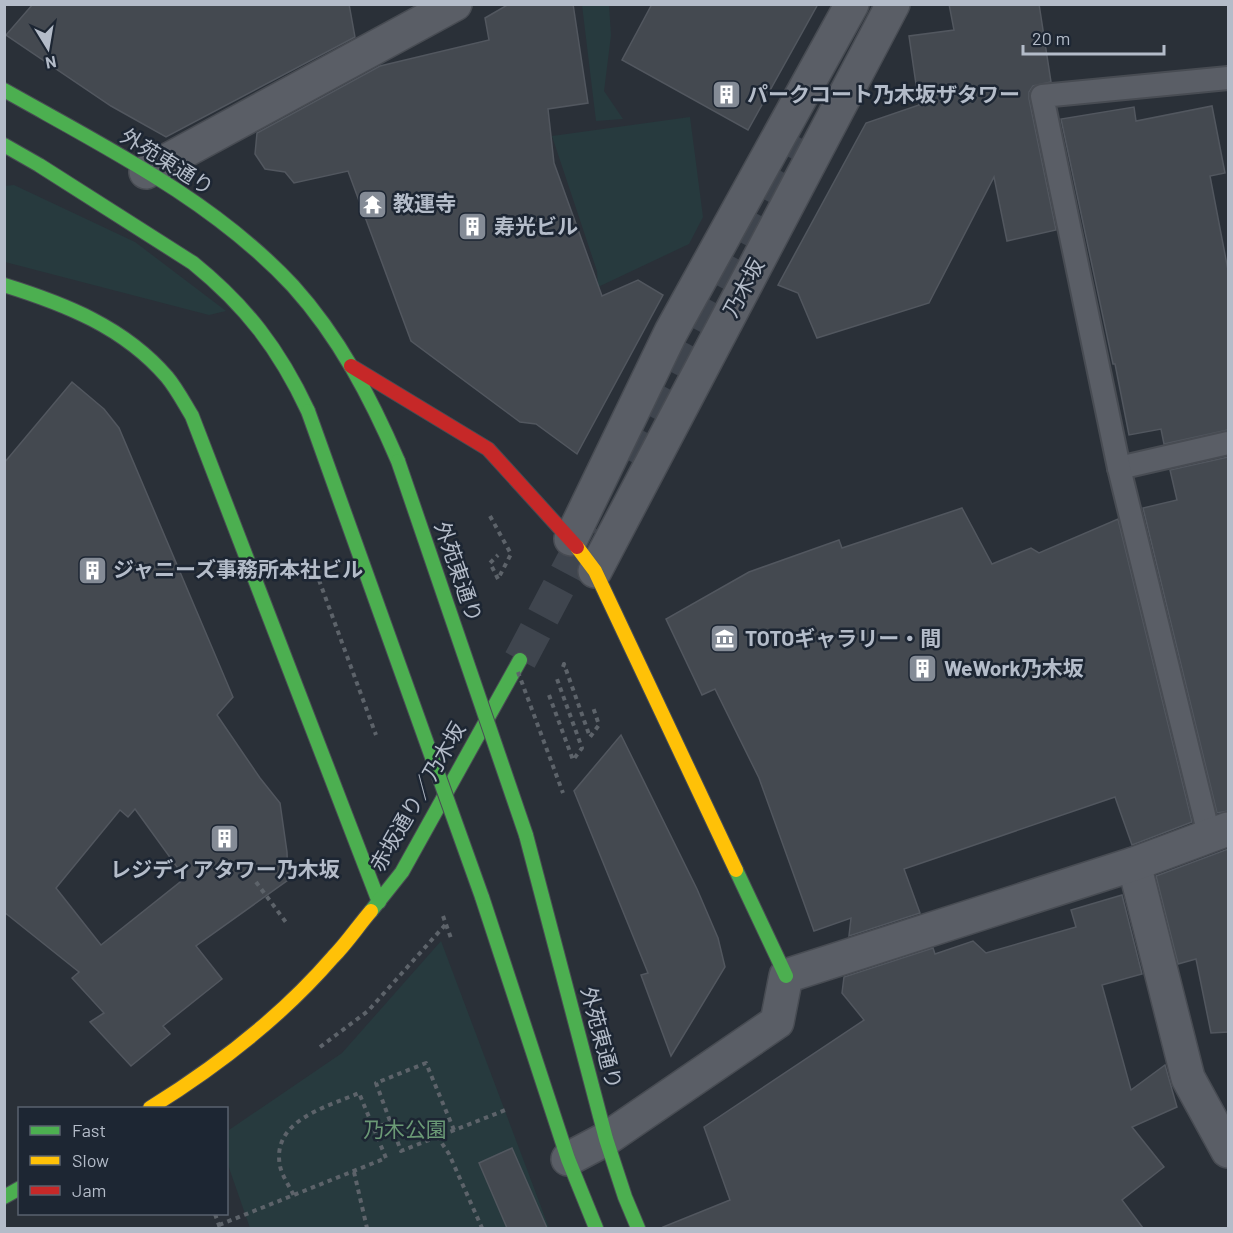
<svg xmlns="http://www.w3.org/2000/svg" width="1233" height="1233" viewBox="0 0 1233 1233" font-family="Barlow,'Noto Sans JP',sans-serif">
  <style>
    .green { fill: #273a3e }
    .building { fill: #444950; stroke: #52575f; stroke-width: 1.5; fill-rule: evenodd }
    .lines { fill: none; stroke-linecap: round; stroke-linejoin: round }
    .secondary-tunnel { stroke: #3f454e; stroke-width: 33; stroke-dasharray: 33 16; stroke-linecap: butt }
    .lane-casing { stroke: #484c53; stroke-width: 26 }
    .street-casing { stroke: #484c53; stroke-width: 36 }
    .fast-casing { stroke: #484c53; stroke-width: 16 }
    .slow-casing { stroke: #484c53; stroke-width: 16 }
    .jam-casing { stroke: #484c53; stroke-width: 16 }
    .path { stroke: #5d636a; stroke-width: 4; stroke-dasharray: 4.5 4.5; stroke-linecap: butt }
    .lane { stroke: #5a5e66; stroke-width: 22 }
    .street { stroke: #5a5e66; stroke-width: 33 }
    .fast { stroke: #4caf50; stroke-width: 14 }
    .slow { stroke: #ffc107; stroke-width: 14 }
    .jam { stroke: #c62828; stroke-width: 14 }
    .fast-bridge-casing { stroke: #484c55; stroke-width: 16; stroke-linecap: butt }
    .path-bridge { stroke: #5d636a; stroke-width: 4; stroke-dasharray: 4.5 4.5; stroke-linecap: butt }
    .fast-bridge { stroke: #4caf50; stroke-width: 14 }
    .labels { text-anchor: middle; stroke-width: 5; stroke-linejoin: round; paint-order: stroke }
    .poi-label { font-size: 21px; font-weight: bold; fill: #b4bcc9; stroke: #1d2633; text-anchor: start }
    .street-label { font-size: 21px; fill: #b4bcc9; stroke: #1d2633 }
    .park-label { font-size: 21px; fill: #6b9a76; stroke: #1d2633 }
  </style>
  <rect width="100%" height="100%" fill="#2a3038"/>
  <g class="green">
    <polygon points="582,5 609,5 611,35 604,91 623,119 596,121"/>
    <polygon points="690,117 703,217 689,244 598,287 597,271 552,136"/>
    <polygon points="14,185 135,242 226,311 209,315 5,262 4,186"/>
    <polygon points="441,941 549,1228 250,1228 227,1162 226,1132 342,1053"/>
  </g>
  <g class="building">
    <polygon points="33,4 349,4 355,37 166,137 111,106 6,35"/>
    <polygon points="509,4 573,4 588,103 548,109 554,163 602,296 638,280 663,295 577,454 536,424 520,422 411,341 348,171 294,183 285,172 265,169 255,154 257,133 380,66 489,40 485,18"/>
    <polygon points="652,4 818,4 748,130 622,60"/>
    <polygon points="949,4 1039,4 1051,82 1033,86 1029,92 1029,99 1056,230 1007,241 994,177 929,303 817,338 798,293 778,285 866,123 919,105 909,36 954,30"/>
    <polygon points="1212,106 1225,173 1210,176 1228,270 1228,430 1164,444 1161,429 1129,435 1115,364 1113,364 1061,119 1134,107 1136,121"/>
    <path d="M72,382l32,27 15,19 114,269 -16,18 43,63 20,25 7,49 1,28 -92,66 26,33 -59,47 7,8 -39,32 -41,-44 14,-9 -32,-35 7,-6 -75,-60v-449zM135,809l50,69 -84,67 -45,-57 64,-78 8,7z"/>
    <polygon points="1228,457 1228,811 1217,813 1143,508 1177,500 1170,470"/>
    <polygon points="962,508 992,564 1031,548 1039,553 1118,519 1192,822 1132,845 1115,797 904,869 920,913 849,936 851,918 814,931 759,778 715,689 702,695 666,619 749,572 839,540 842,548"/>
    <polygon points="621,735 697,889 718,938 725,967 671,1056 641,975 648,973 574,791"/>
    <polygon points="1228,849 1228,1032 1211,1033 1196,959 1178,964 1156,876"/>
    <polygon points="1122,895 1142,974 1102,985 1131,1090 1165,1065 1177,1107 1132,1127 1164,1167 1122,1200 1143,1228 664,1228 663,1227 730,1200 704,1127 864,1020 842,993 844,977 933,948 935,954 973,941 986,953 1076,927 1071,910"/>
    <polygon points="512,1148 547,1228 507,1228 479,1163"/>
  </g>
  <g class="lines">
    <g class="secondary-tunnel">
      <polyline points="626,459 797,136"/>
      <polyline points="520,660 591,526"/>
    </g>
    <defs>
      <g id="lane">
        <polyline points="1119,468 1228,443"/>
        <polyline points="1209,835 1119,468 1042,96 1228,78"/>
      </g>
      <g id="street">
        <polyline points="146,172 455,4"/>
        <polyline points="571,539 671,332 852,4"/>
        <polyline points="595,571 893,4"/>
        <polyline points="1134,864 1188,1078 1228,1151"/>
        <polyline points="568,1159 606,1139 777,1022 786,976 1134,864 1228,829"/>
      </g>
      <g id="fast">
        <path d="M4,90c101,57 209,110 289,196 46,51 78,112 105,175"/>
        <path d="M4,145l35,20 154,98c53,43 86,86 115,148"/>
        <path d="M4,285c61,19 120,42 163,92 10,12 17,26 25,39l187,486"/>
        <polyline points="526,835 606,1139 625,1197 638,1228"/>
        <polyline points="736,870 786,976"/>
        <polyline points="482,897 568,1159 596,1228"/>
        <polyline points="371,911 402,872 520,660"/>
        <polyline points="4,1197 20,1188"/>
      </g>
      <g id="slow">
        <polyline points="577,547 595,571 736,870"/>
        <path d="M150,1108c66,-41 132,-92 183,-151 14,-14 25,-31 38,-46"/>
      </g>
      <polyline id="jam" points="351,366 488,449 577,547"/>
    </defs>
    <use href="#lane" class="lane-casing"/>
    <use href="#street" class="street-casing"/>
    <use href="#fast" class="fast-casing"/>
    <use href="#slow" class="slow-casing"/>
    <use href="#jam" class="jam-casing"/>
    <g class="path">
      <polyline points="490,516 511,554 498,579"/>
      <polyline points="498,579 490,563 498,555"/>
      <polyline points="563,667 564,664 590,737 599,725 593,707"/>
      <polyline points="549,695 573,760 582,748 557,679"/>
      <polyline points="256,882 288,925"/>
      <polyline points="320,1047 368,1011 446,924"/>
      <polyline points="373,1129 390,1122"/>
      <polyline points="454,1130 426,1063 376,1083 401,1151 508,1109"/>
      <polyline points="437,1136 449,1154 482,1228"/>
      <polyline points="354,1172 367,1228"/>
      <polyline points="215,1214 220,1228"/>
      <path d="M219,1225l167,-67 -27,-65c-32,14 -88,27 -79,73 2,10 10,21 14,30"/>
    </g>
    <use href="#lane" class="lane"/>
    <use href="#street" class="street"/>
    <use href="#fast" class="fast"/>
    <use href="#slow" class="slow"/>
    <use href="#jam" class="jam"/>
    <defs>
      <g id="fast-bridge">
        <polyline points="308,411 482,897"/>
        <polyline points="398,461 526,835"/>
      </g>
    </defs>
    <use href="#fast-bridge" class="fast-bridge-casing"/>
    <g class="path-bridge">
      <polyline points="319,580 376,735"/>
      <polyline points="518,672 563,793"/>
      <polyline points="443,916 452,941"/>
    </g>
    <use href="#fast-bridge" class="fast-bridge"/>
  </g>
  <defs>
    <symbol id="building-square" viewBox="-11 -11 22 22"><rect x="-9" y="-9" width="18" height="18" rx="4" fill="#848b96" stroke="#1d2633"/><path d="M-4-6H4V6H1V3H-1V6H-4ZM-2.5-4.3h1.7v1.8h-1.7ZM.8-4.3h1.7v1.8H.8ZM-2.5-1h1.7V.8h-1.7ZM.8-1h1.7V.8H.8Z" fill="#fff"/></symbol>
    <symbol id="temple-square" viewBox="-11 -11 22 22"><rect x="-9" y="-9" width="18" height="18" rx="4" fill="#848b96" stroke="#1d2633"/><path d="M0-6L5-2H3V0L6.5 2.5H4V6H1.5V3h-3V6H-4V2.5H-6.5L-3 0V-2H-5Z" fill="#fff"/></symbol>
    <symbol id="museum-square" viewBox="-11 -11 22 22"><rect x="-9" y="-9" width="18" height="18" rx="4" fill="#848b96" stroke="#1d2633"/><path d="M0-6L6-3V-2H-6V-3ZM-5-1h2V3h-2ZM-1-1h2V3h-2ZM3-1h2V3H3ZM-6 4H6V6H-6Z" fill="#fff"/></symbol>
  </defs>
  <g fill-rule="evenodd">
    <use href="#building-square" x="710" y="78" width="33" height="33"/>
    <use href="#temple-square" x="356" y="188" width="33" height="33"/>
    <use href="#building-square" x="456" y="210" width="33" height="33"/>
    <use href="#building-square" x="76" y="554" width="33" height="33"/>
    <use href="#museum-square" x="708" y="622" width="33" height="33"/>
    <use href="#building-square" x="906" y="652" width="33" height="33"/>
    <use href="#building-square" x="208" y="822" width="33" height="33"/>
  </g>
  <g class="labels">
    <g class="poi-label">
      <text x="747" y="102">パークコート乃木坂ザタワー</text>
      <text x="393" y="211">教運寺</text>
      <text x="494" y="234">寿光ビル</text>
      <text x="113" y="577">ジャニーズ事務所本社ビル</text>
      <text x="745" y="646">TOTOギャラリー・間</text>
      <text x="944" y="676">WeWork乃木坂</text>
      <text x="225" y="877" text-anchor="middle">レジディアタワー乃木坂</text>
    </g>
    <g class="street-label">
      <text transform="translate(167 162) rotate(32)" y="7">外苑東通り</text>
      <text transform="translate(744 288) rotate(-62)" y="7">乃木坂</text>
      <text transform="translate(458 572) rotate(71)" y="7">外苑東通り</text>
      <text transform="translate(418 797) rotate(-60)" y="7">赤坂通り／乃木坂</text>
      <text transform="translate(601 1038) rotate(75)" y="7">外苑東通り</text>
    </g>
    <g class="park-label">
      <text x="405" y="1137">乃木公園</text>
    </g>
  </g>
  <rect width="1233" height="1233" fill="none" stroke="#b4bcc9" stroke-width="12"/>
  <rect x="18" y="1107" width="210" height="108" fill="#1d2633" stroke="#59626f" stroke-width="1.5"/>
  <rect x="30" y="1126" width="30" height="9" fill="#4caf50" stroke="#59626f" stroke-width="1.5"/>
  <text x="72" y="1137" font-size="18" fill="#b4bcc9">Fast</text>
  <rect x="30" y="1156" width="30" height="9" fill="#ffc107" stroke="#59626f" stroke-width="1.5"/>
  <text x="72" y="1167" font-size="18" fill="#b4bcc9">Slow</text>
  <rect x="30" y="1186" width="30" height="9" fill="#c62828" stroke="#59626f" stroke-width="1.5"/>
  <text x="72" y="1197" font-size="18" fill="#b4bcc9">Jam</text>
  <g transform="translate(48 48) rotate(169)" stroke="#1d2633" stroke-width="4.5" paint-order="stroke">
  <path d="M0-4.5L10 22L0 15L-10 22Z" fill="#b4bcc9"/>
  <text y="-9" font-size="16" font-weight="bold" text-anchor="middle" fill="#b4bcc9">N</text>
  </g>
  <path d="M1023 45v9h141v-9" fill="none" stroke="#b4bcc9" stroke-width="3"/>
  <text x="1032" y="45" font-size="18" fill="#b4bcc9" stroke="#1d2633" stroke-width="4.5" paint-order="stroke">20 m</text>
</svg>
